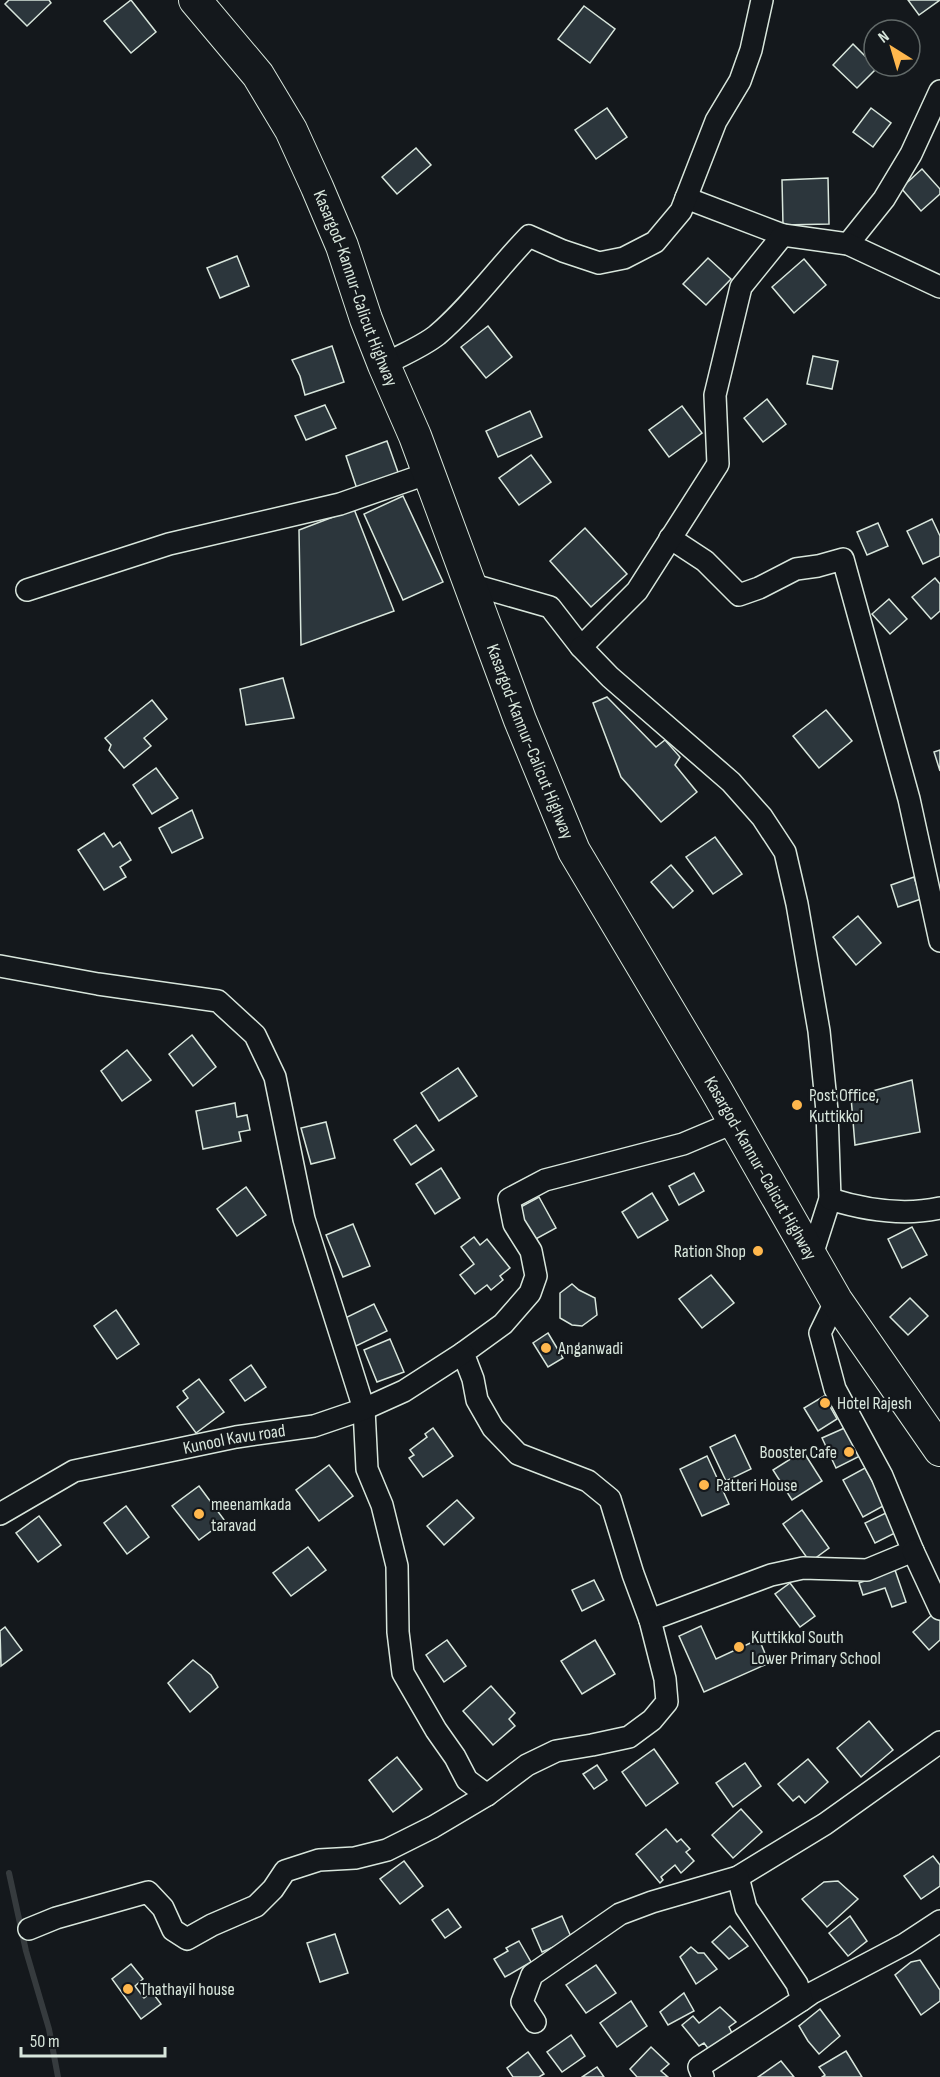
<svg xmlns="http://www.w3.org/2000/svg" width="940" height="2077" viewBox="0 0 940 2077" font-family="'Sofia Sans Condensed',sans-serif">
  <style>
    .lines { fill: none; stroke-linecap: round; stroke-linejoin: round }
    .stream { stroke: #363b3e; stroke-width: 6 }
    .building { fill: #2c363c; stroke: #d8e6dc; stroke-width: 1.5 }
    .minor-casing { stroke: #d8e6dc; stroke-width: 24 }
    .highway-casing { stroke: #d8e6dc; stroke-width: 34 }
    .minor { stroke: #14181c; stroke-width: 21 }
    .highway { stroke: #14181c; stroke-width: 32 }
    .poi-dot { fill: #ffb74d; stroke: #14181c; stroke-width: 2 }
    .labels { text-anchor: middle; stroke-width: 4.5; stroke-linejoin: round; paint-order: stroke }
    .street-label { font-size: 18px; fill: #d8e6dc; stroke: #14181c }
    .poi-label { font-size: 18px; fill: #d8e6dc; stroke: #14181c; text-anchor: start }
  </style>
  <rect width="100%" height="100%" fill="#14181c"/>
  <g class="lines">
    <polyline class="stream" points="9,1873 26,1951 49,2029 58,2077"/>
  </g>
  <g class="building">
    <polygon points="9,0 49,0 51,3 27,26 5,4"/>
    <polygon points="131,0 156,32 131,53 104,21"/>
    <polygon points="908,0 940,0 919,15"/>
    <polygon points="584,6 615,29 590,63 558,39"/>
    <polygon points="853,44 877,68 857,88 833,65"/>
    <polygon points="607,108 627,137 596,159 575,130"/>
    <polygon points="871,108 891,123 873,147 853,132"/>
    <polygon points="416,148 431,165 397,194 382,177"/>
    <polygon points="922,169 940,189 940,194 921,211 901,188"/>
    <polygon points="828,178 829,224 783,225 782,180"/>
    <polygon points="237,256 249,286 220,298 207,268"/>
    <polygon points="708,258 731,279 706,305 683,284"/>
    <polygon points="804,259 826,285 794,313 772,287"/>
    <polygon points="488,326 512,357 486,378 461,347"/>
    <polygon points="332,346 344,382 305,395 300,376 292,360"/>
    <polygon points="813,356 838,361 832,389 807,384"/>
    <polygon points="767,399 786,424 763,442 744,418"/>
    <polygon points="325,405 336,428 306,440 295,416"/>
    <polygon points="682,406 702,433 669,457 649,430"/>
    <polygon points="530,411 542,437 498,457 486,431"/>
    <polygon points="387,441 399,475 357,489 346,456"/>
    <polygon points="531,455 551,482 519,505 499,478"/>
    <polygon points="403,496 443,582 403,600 364,514"/>
    <polygon points="354,509 394,611 301,645 299,530"/>
    <polygon points="932,519 940,536 940,556 923,564 907,531"/>
    <polygon points="878,523 888,546 867,555 857,532"/>
    <polygon points="585,528 627,574 591,607 550,561"/>
    <polygon points="935,578 940,584 940,611 931,619 912,597"/>
    <polygon points="889,599 907,619 890,634 872,614"/>
    <polygon points="283,678 294,718 246,725 240,689"/>
    <polygon points="607,697 656,747 665,740 680,757 675,765 697,792 661,822 621,777 593,703"/>
    <polygon points="152,700 167,719 144,738 151,746 124,768 109,750 111,745 105,738"/>
    <polygon points="826,710 852,741 819,768 793,736"/>
    <polygon points="940,750 940,771 934,752"/>
    <polygon points="156,768 178,798 152,814 133,785"/>
    <polygon points="192,810 203,838 172,853 159,828"/>
    <polygon points="104,833 113,847 120,842 131,860 120,867 126,877 104,890 78,850"/>
    <polygon points="715,837 742,874 713,894 686,857"/>
    <polygon points="671,865 693,891 673,908 651,882"/>
    <polygon points="914,877 921,899 898,907 891,885"/>
    <polygon points="858,916 881,943 856,965 833,937"/>
    <polygon points="192,1035 216,1067 193,1086 169,1054"/>
    <polygon points="127,1050 151,1080 122,1101 101,1071"/>
    <polygon points="458,1068 477,1096 439,1121 421,1093"/>
    <polygon points="912,1080 920,1132 855,1145 851,1097"/>
    <polygon points="235,1103 237,1117 247,1115 250,1130 239,1132 241,1141 203,1149 196,1111"/>
    <polygon points="326,1122 335,1158 311,1164 301,1128"/>
    <polygon points="416,1125 434,1150 411,1165 394,1140"/>
    <polygon points="441,1168 460,1198 435,1214 416,1184"/>
    <polygon points="694,1173 704,1191 679,1205 669,1186"/>
    <polygon points="246,1187 266,1215 237,1236 217,1209"/>
    <polygon points="652,1193 668,1220 638,1238 622,1212"/>
    <polygon points="539,1197 556,1228 534,1240 517,1209"/>
    <polygon points="353,1224 370,1266 343,1277 326,1235"/>
    <polygon points="912,1227 927,1255 902,1268 888,1239"/>
    <polygon points="474,1237 480,1245 487,1239 510,1268 500,1276 503,1280 491,1290 487,1285 475,1294 460,1275 474,1264 461,1247"/>
    <polygon points="711,1275 734,1303 702,1328 679,1299"/>
    <polygon points="572,1284 579,1290 595,1298 597,1315 582,1326 572,1325 560,1318 560,1293"/>
    <polygon points="910,1298 928,1316 908,1335 890,1317"/>
    <polygon points="374,1304 387,1331 356,1346 343,1319"/>
    <polygon points="116,1310 139,1344 117,1359 94,1326"/>
    <polygon points="548,1333 563,1358 548,1367 533,1343"/>
    <polygon points="390,1339 404,1372 377,1382 364,1350"/>
    <polygon points="251,1365 266,1387 245,1401 230,1380"/>
    <polygon points="199,1379 224,1412 196,1433 177,1407 188,1398 183,1391"/>
    <polygon points="824,1396 837,1419 818,1431 804,1408"/>
    <polygon points="849,1426 862,1455 836,1468 822,1438"/>
    <polygon points="433,1428 453,1456 423,1477 409,1458 414,1455 410,1450 427,1437 425,1434"/>
    <polygon points="735,1435 751,1469 726,1481 710,1447"/>
    <polygon points="803,1451 822,1481 792,1500 773,1470"/>
    <polygon points="707,1456 729,1504 702,1516 680,1469"/>
    <polygon points="329,1465 353,1496 319,1521 296,1490"/>
    <polygon points="865,1468 885,1505 863,1517 843,1480"/>
    <polygon points="199,1486 225,1521 199,1540 172,1506"/>
    <polygon points="457,1500 474,1518 444,1545 427,1526"/>
    <polygon points="126,1506 149,1537 127,1554 104,1523"/>
    <polygon points="802,1510 829,1548 810,1562 783,1524"/>
    <polygon points="890,1511 899,1531 875,1543 865,1523"/>
    <polygon points="39,1516 61,1545 38,1562 16,1533"/>
    <polygon points="308,1547 326,1570 291,1596 273,1573"/>
    <polygon points="895,1570 906,1602 892,1607 885,1588 863,1595 859,1583"/>
    <polygon points="594,1580 604,1600 582,1611 572,1590"/>
    <polygon points="790,1583 815,1616 800,1627 775,1594"/>
    <polygon points="933,1614 940,1621 940,1640 929,1650 913,1632"/>
    <polygon points="701,1626 716,1659 759,1639 769,1663 704,1692 679,1636"/>
    <polygon points="5,1627 22,1650 1,1666 0,1631"/>
    <polygon points="447,1640 466,1666 444,1682 426,1655"/>
    <polygon points="595,1640 615,1674 582,1694 561,1661"/>
    <polygon points="193,1660 211,1675 218,1687 190,1712 168,1683"/>
    <polygon points="491,1686 515,1713 509,1719 515,1726 493,1745 463,1711"/>
    <polygon points="869,1721 893,1750 861,1777 837,1748"/>
    <polygon points="654,1749 678,1783 646,1806 622,1772"/>
    <polygon points="397,1757 422,1789 393,1812 369,1780"/>
    <polygon points="808,1759 828,1782 805,1803 799,1796 793,1801 778,1784"/>
    <polygon points="745,1763 761,1786 733,1807 716,1783"/>
    <polygon points="597,1765 607,1780 594,1789 583,1774"/>
    <polygon points="741,1809 762,1832 733,1858 712,1835"/>
    <polygon points="666,1829 677,1842 681,1839 690,1849 686,1852 694,1861 681,1873 675,1865 661,1877 663,1880 660,1883 636,1854"/>
    <polygon points="933,1856 940,1865 940,1886 921,1899 904,1876"/>
    <polygon points="404,1861 423,1886 400,1904 380,1879"/>
    <polygon points="838,1881 858,1899 827,1927 802,1899 824,1882"/>
    <polygon points="448,1909 461,1927 445,1938 432,1920"/>
    <polygon points="562,1916 572,1939 542,1952 532,1929"/>
    <polygon points="850,1916 867,1941 848,1956 829,1933"/>
    <polygon points="730,1926 748,1946 729,1959 712,1942"/>
    <polygon points="335,1934 348,1973 320,1982 307,1943"/>
    <polygon points="519,1941 531,1962 505,1977 494,1959 508,1951 506,1948"/>
    <polygon points="691,1947 698,1953 704,1953 717,1969 696,1984 680,1957"/>
    <polygon points="920,1960 940,1990 940,2001 921,2015 895,1975 911,1962"/>
    <polygon points="131,1964 143,1979 135,1986 144,1998 152,1992 161,2004 141,2019 112,1979"/>
    <polygon points="596,1965 616,1993 586,2013 566,1985"/>
    <polygon points="684,1993 694,2011 668,2025 660,2012"/>
    <polygon points="631,2001 647,2026 617,2047 600,2023"/>
    <polygon points="720,2007 736,2022 729,2027 734,2037 710,2051 704,2043 699,2046 682,2025 693,2016 699,2023"/>
    <polygon points="820,2009 840,2036 819,2054 808,2041 799,2026"/>
    <polygon points="571,2035 585,2056 562,2072 547,2052"/>
    <polygon points="651,2047 669,2064 661,2071 668,2077 637,2077 630,2069"/>
    <polygon points="846,2051 862,2077 822,2077 825,2075 819,2067"/>
    <polygon points="528,2052 544,2074 539,2077 513,2077 507,2068"/>
    <polygon points="781,2061 794,2077 758,2077"/>
    <polygon points="597,2067 604,2077 582,2077"/>
  </g>
  <g class="lines">
    <defs>
      <g id="minor">
        <polyline points="686,198 783,235"/>
        <polyline points="848,244 884,199 911,154 940,91"/>
        <path d="M384,365c17,-10 38,-18 53,-30 34,-29 61,-67 92,-99l34,15 36,12 25,-5 31,-16 26,-31 35,-90 24,-40 11,-31 11,-50"/>
        <polyline points="670,538 705,561 739,595 759,588 796,569 818,566 843,559 909,799 940,941"/>
        <polyline points="470,584 550,607 581,647 637,591 718,464 715,395 741,287 783,235 848,244 940,287"/>
        <polyline points="27,590 169,544 340,504 429,473"/>
        <polyline points="581,647 610,677 731,782 762,817 785,852 797,904 819,1031 827,1111 830,1199 811,1258"/>
        <polyline points="0,966 98,984 218,1001 255,1035 275,1077 304,1219 364,1409 367,1469 382,1505 397,1566 398,1632 403,1673 436,1730 455,1757 467,1780 487,1795"/>
        <polyline points="733,1123 683,1144 545,1180 509,1199 514,1224 531,1251 536,1276 530,1293 503,1324 463,1353 473,1379 477,1400 493,1428 518,1454 588,1481 610,1499 633,1574 650,1620 771,1575 803,1568 867,1570 913,1551 882,1476 835,1389 820,1333 836,1300"/>
        <path d="M830,1199c35,11 73,17 110,9"/>
        <path id="s1" d="M0,1514l74,-43 162,-34 78,-11 50,-17 40,-18 59,-38"/>
        <polyline points="913,1551 940,1609"/>
        <polyline points="29,1929 56,1918 148,1892 163,1908 173,1930 187,1939 212,1925 256,1906 273,1889 285,1871 319,1860 355,1858 387,1850 433,1827 487,1795 527,1765 556,1751 592,1745 629,1737 652,1720 667,1702 665,1679 650,1620"/>
        <polyline points="802,2000 812,1993 905,1944 940,1921"/>
        <polyline points="535,2022 522,2002 532,1975 620,1914 652,1902 738,1877 825,1824 940,1742"/>
        <polyline points="703,2077 699,2067 802,2000 797,1984 746,1908 738,1877"/>
      </g>
      <g id="highway">
        <path id="s2" d="M195,0l63,75 33,55 26,57 25,59 24,73 18,46 31,71 105,284 54,131 141,237 121,212 104,150"/>
      </g>
    </defs>
    <use href="#minor" class="minor-casing"/>
    <use href="#highway" class="highway-casing"/>
    <use href="#minor" class="minor"/>
    <use href="#highway" class="highway"/>
  </g>
  <g class="poi-dot">
    <circle cx="797" cy="1105" r="6"/>
    <circle cx="758" cy="1251" r="6"/>
    <circle cx="546" cy="1348" r="6"/>
    <circle cx="825" cy="1403" r="6"/>
    <circle cx="849" cy="1452" r="6"/>
    <circle cx="704" cy="1485" r="6"/>
    <circle cx="199" cy="1514" r="6"/>
    <circle cx="739" cy="1647" r="6"/>
    <circle cx="128" cy="1989" r="6"/>
  </g>
  <g class="labels">
    <g class="street-label">
      <text dy="6" stroke="none"><textPath href="#s2" startOffset="333">Kasargod-Kannur-Calicut Highway</textPath></text>
      <text dy="6" stroke="none"><textPath href="#s2" startOffset="819">Kasargod-Kannur-Calicut Highway</textPath></text>
      <text dy="6" stroke="none"><textPath href="#s2" startOffset="1305">Kasargod-Kannur-Calicut Highway</textPath></text>
      <text dy="6" stroke="none"><textPath href="#s1" startOffset="249">Kunool Kavu road</textPath></text>
    </g>
    <g class="poi-label">
      <text x="809" y="1101">Post Office,<tspan x="809" dy="21">Kuttikkol</tspan></text>
      <text x="746" y="1257" text-anchor="end">Ration Shop</text>
      <text x="558" y="1354">Anganwadi</text>
      <text x="837" y="1409">Hotel Rajesh</text>
      <text x="837" y="1458" text-anchor="end">Booster Cafe</text>
      <text x="716" y="1491">Patteri House</text>
      <text x="211" y="1510">meenamkada<tspan x="211" dy="21">taravad</tspan></text>
      <text x="751" y="1643">Kuttikkol South<tspan x="751" dy="21">Lower Primary School</tspan></text>
      <text x="140" y="1995">Thathayil house</text>
    </g>
  </g>
  <g transform="translate(892 48) rotate(323)"><circle r="28" fill="#14181c" stroke="#626a69" stroke-width="1.5"/>
  <path d="M0-4.5L10 22L0 15L-10 22Z" fill="#ffb74d"/>
  <text y="-9" font-size="16" font-weight="bold" text-anchor="middle" fill="#d8e6dc">N</text>
  </g>
  <path d="M21 2047v9h144v-9" fill="none" stroke="#d8e6dc" stroke-width="3"/>
  <text x="30" y="2047" font-size="18" fill="#d8e6dc" stroke="#14181c" stroke-width="4.5" paint-order="stroke">50 m</text>
</svg>
